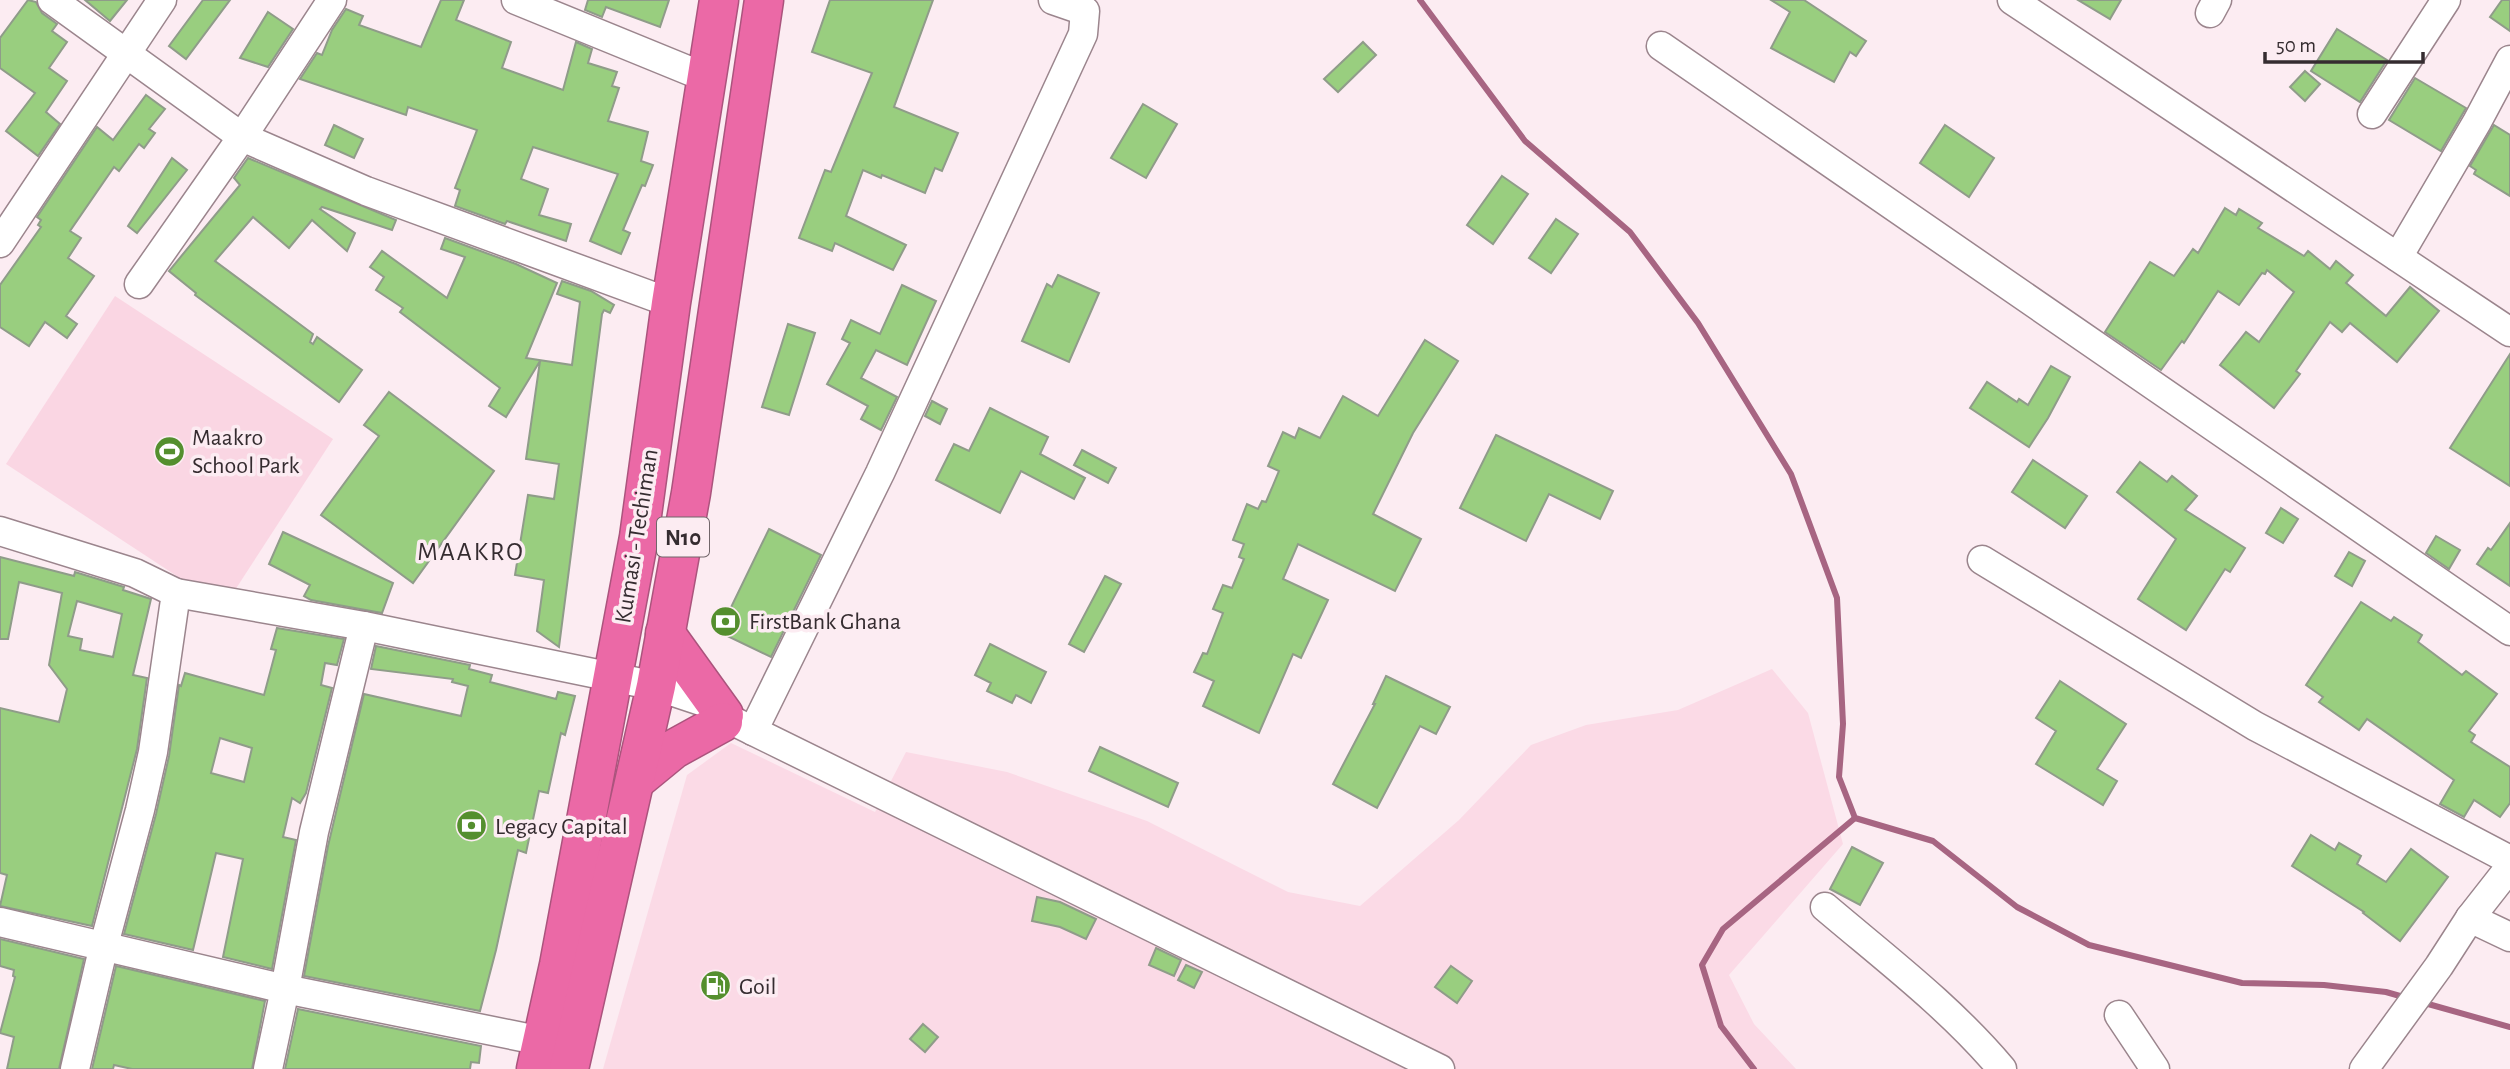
<svg xmlns="http://www.w3.org/2000/svg" width="2510" height="1069" viewBox="0 0 2510 1069" font-family="'Alegreya Sans',sans-serif">
  <style>
    .built { fill: #fbdae6 }
    .green { fill: #fad6e3 }
    .lines { fill: none; stroke-linecap: round; stroke-linejoin: round }
    .stream { stroke: #a76582; stroke-width: 6 }
    .building { fill: #99ce7f; stroke: #8f9c89; stroke-width: 2; fill-rule: evenodd }
    .minor-casing { stroke: #9b858d; stroke-width: 31 }
    .highway-casing { stroke: #ab547d; stroke-width: 41 }
    .minor { stroke: #fff; stroke-width: 28 }
    .highway { stroke: #eb69a6; stroke-width: 38 }
    .labels { text-anchor: middle; stroke-width: 7; stroke-linejoin: round; paint-order: stroke }
    .shield { fill: #fcecf2; stroke: #71666a; stroke-width: 2 }
    .shield-label { font-size: 23px; font-weight: bold; fill: #352c30 }
    .poi-label { font-size: 24px; fill: #352c30; stroke: #fcecf2; text-anchor: start }
    .street-label { font-size: 24px; fill: #352c30; stroke: #fcecf2 }
    .neighbourhood-label { font-size: 26px; letter-spacing: 2px; fill: #352c30; stroke: #fcecf2 }
  </style>
  <rect width="100%" height="100%" fill="#fcecf2"/>
  <polygon class="built" points="1772,669 1808,713 1843,844 1729,975 1754,1024 1796,1069 603,1069 687,775 731,743 875,812 906,752 1007,772 1147,821 1288,892 1360,906 1459,820 1531,745 1586,725 1678,710"/>
  <polygon class="green" points="115,296 333,439 224,607 6,464"/>
  <g class="lines">
    <g class="stream">
      <polyline points="1420,0 1525,141 1630,232 1698,323 1791,474 1837,598 1843,724 1839,777 1855,818 1933,841 2017,907 2089,945 2242,983 2324,985 2386,992 2407,998"/>
      <polyline points="2421,1002 2510,1027"/>
      <polyline points="1754,1069 1721,1026 1702,965 1723,929 1855,818"/>
    </g>
  </g>
  <g class="building">
    <polygon points="28,0 36,2 42,13 57,24 52,31 67,42 49,68 67,81 46,112 60,124 38,156 6,131 35,93 0,68 0,38"/>
    <polygon points="85,0 127,0 110,21"/>
    <polygon points="203,0 230,0 186,59 169,46"/>
    <polygon points="441,0 464,0 456,20 511,42 502,68 563,90 576,42 592,49 588,63 617,72 612,86 619,88 608,121 648,132 641,161 653,165 645,186 642,185 623,230 630,233 621,254 590,241 618,174 533,147 521,179 548,189 539,215 571,224 566,241 507,221 505,224 455,206 460,190 455,188 477,130 408,107 406,115 300,79 317,53 322,55 332,30 346,9 363,16 359,25 421,47"/>
    <polygon points="588,0 669,0 660,27 606,7 602,17 585,10"/>
    <polygon points="830,0 933,0 894,107 958,133 942,171 935,168 925,193 882,175 881,178 863,170 846,216 906,245 893,270 835,243 832,251 799,238 825,170 831,172 872,73 812,52"/>
    <polygon points="1771,0 1804,0 1866,41 1856,56 1850,52 1834,82 1771,48 1790,12"/>
    <polygon points="2078,0 2121,0 2110,19"/>
    <polygon points="2502,0 2510,0 2510,31 2490,17"/>
    <polygon points="268,12 293,29 268,67 240,58"/>
    <polygon points="2337,29 2387,60 2360,102 2311,71"/>
    <polygon points="1363,42 1376,55 1338,92 1324,79"/>
    <polygon points="2305,71 2320,84 2305,101 2290,87"/>
    <polygon points="2415,78 2466,108 2441,151 2389,120"/>
    <polygon points="146,95 165,109 149,129 155,133 144,148 139,144 119,171 114,167 70,231 81,238 68,258 94,276 66,316 77,324 67,338 45,322 29,346 0,327 0,285 41,227 38,225 41,220 37,217 97,127 113,140"/>
    <polygon points="1143,104 1177,124 1146,178 1111,158"/>
    <polygon points="334,125 363,139 354,158 325,145"/>
    <polygon points="1945,125 1994,158 1969,197 1920,163"/>
    <polygon points="2494,125 2510,135 2510,196 2474,174 2476,170 2470,166"/>
    <polygon points="172,158 187,170 137,233 128,226"/>
    <polygon points="248,158 396,220 392,230 322,207 320,209 355,233 347,251 312,220 289,248 253,217 215,261 313,334 310,342 313,344 317,337 362,370 339,402 195,295 196,293 169,271 240,185 234,178"/>
    <polygon points="1502,176 1528,194 1493,244 1467,225"/>
    <polygon points="2225,208 2236,215 2239,209 2262,223 2258,228 2304,256 2308,251 2330,269 2336,261 2353,275 2346,283 2386,316 2410,287 2439,311 2397,362 2350,323 2342,332 2330,322 2296,371 2300,374 2274,408 2220,365 2246,332 2259,342 2294,292 2267,270 2265,274 2262,273 2239,305 2218,291 2184,343 2182,341 2161,370 2105,332 2150,262 2174,276 2193,249 2198,253"/>
    <polygon points="1556,219 1578,234 1551,273 1529,258"/>
    <polygon points="445,238 516,264 557,283 526,358 572,365 580,302 557,294 562,281 591,291 614,305 610,313 604,310 602,314 559,647 537,631 544,580 515,575 528,495 554,499 559,464 526,459 540,361 506,417 489,406 500,388 400,312 403,308 376,290 384,277 370,267 382,251 447,298 465,257 441,249"/>
    <polygon points="1058,275 1099,293 1069,362 1022,341 1047,284 1052,287"/>
    <polygon points="902,285 936,301 907,365 876,350 861,378 897,397 881,430 861,419 868,406 827,384 850,343 842,339 851,320 880,334"/>
    <polygon points="788,324 815,333 789,415 762,407"/>
    <polygon points="1425,340 1458,361 1413,433 1373,514 1421,539 1395,591 1298,544 1283,579 1328,600 1301,658 1293,654 1259,733 1203,706 1214,681 1194,672 1203,653 1207,654 1223,613 1213,609 1223,585 1232,588 1244,559 1239,557 1244,544 1233,540 1247,504 1258,509 1262,501 1266,502 1279,471 1268,466 1283,432 1295,438 1299,428 1320,438 1343,396 1378,416"/>
    <polygon points="2510,354 2510,486 2450,448"/>
    <polygon points="2051,366 2070,377 2048,418 2029,447 1970,408 1987,382 2017,402 2019,399 2028,405"/>
    <polygon points="389,392 494,471 413,583 321,515 379,436 364,425"/>
    <polygon points="932,401 947,409 940,424 925,416"/>
    <polygon points="990,408 1048,437 1040,454 1085,478 1074,499 1021,471 1000,513 936,480 954,444 969,451"/>
    <polygon points="1496,435 1613,491 1600,519 1549,494 1526,541 1460,508"/>
    <polygon points="1082,450 1116,468 1108,483 1074,465"/>
    <polygon points="2033,460 2087,496 2065,528 2012,492"/>
    <polygon points="2140,462 2167,482 2172,476 2197,496 2185,510 2245,548 2230,572 2225,569 2186,630 2138,599 2176,539 2117,492"/>
    <polygon points="2281,508 2298,519 2283,543 2266,533"/>
    <polygon points="2510,523 2510,586 2477,564 2488,548 2491,550"/>
    <polygon points="769,529 821,555 771,657 719,632"/>
    <polygon points="283,532 393,583 382,613 311,600 304,596 310,585 269,564"/>
    <polygon points="2436,536 2460,550 2449,569 2426,553"/>
    <polygon points="2349,552 2365,561 2352,586 2335,576"/>
    <path d="M0,557l74,19 1,-4 49,15 -1,3 28,9 -18,76 14,3 -10,71 -45,177 -92,-20 7,-31 -7,-2v-165l59,14 8,-33 -18,-24 13,-72 -43,-11 -11,57h-8zM77,601l45,13 -9,43 -33,-7 2,-11 -14,-3z"/>
    <polygon points="1105,576 1121,584 1084,652 1069,644"/>
    <polygon points="2361,602 2391,621 2394,617 2422,635 2418,642 2462,675 2466,671 2497,694 2469,731 2475,735 2471,742 2510,767 2510,803 2500,817 2474,800 2464,817 2440,804 2454,780 2367,719 2359,730 2319,702 2323,697 2306,685"/>
    <path d="M277,628l67,11 -7,26 -12,-2 -4,22 11,3 -26,105 -6,10 -8,-5 -9,39 13,3 -24,129 -49,-12 20,-98 -27,-6 -23,97 -69,-16 32,-120 13,-58 10,-71 2,1 4,-13 79,22 12,-45 -5,-1zM220,738l32,10 -8,34 -33,-9z"/>
    <polygon points="990,644 1046,672 1031,703 1016,695 1012,703 987,691 991,683 975,675"/>
    <polygon points="376,646 470,665 469,669 492,675 490,682 556,699 558,692 575,696 565,735 561,733 548,793 539,791 526,853 518,850 496,950 480,1011 304,976 328,846 364,694 461,716 468,686 452,682 453,679 371,669"/>
    <polygon points="1386,676 1450,707 1436,734 1420,726 1377,808 1333,784 1375,704 1373,704"/>
    <polygon points="2060,681 2126,724 2097,769 2117,781 2103,805 2036,764 2056,731 2036,718"/>
    <polygon points="1100,747 1178,783 1168,807 1089,771"/>
    <polygon points="2311,835 2335,850 2339,843 2361,856 2357,864 2386,882 2411,849 2448,877 2400,941 2363,913 2364,912 2292,866"/>
    <polygon points="1852,847 1883,863 1860,905 1830,889"/>
    <polygon points="1037,897 1060,902 1096,919 1086,939 1060,927 1032,921"/>
    <polygon points="0,939 84,959 59,1069 7,1069 14,1037 0,1033 15,977 13,976 14,970 0,966"/>
    <polygon points="1156,948 1181,960 1174,976 1149,965"/>
    <polygon points="1186,965 1202,972 1194,988 1178,980"/>
    <polygon points="116,966 265,1001 252,1069 132,1069 114,1065 113,1069 92,1069"/>
    <polygon points="1451,966 1472,981 1457,1003 1435,987"/>
    <polygon points="298,1009 481,1046 479,1063 471,1062 470,1069 285,1069"/>
    <polygon points="923,1024 938,1037 925,1052 910,1039"/>
  </g>
  <g class="lines">
    <defs>
      <g id="minor">
        <polyline points="52,0 242,137 366,191 671,303"/>
        <polyline points="516,0 707,78"/>
        <polyline points="2012,0 2510,332"/>
        <polyline points="2210,13 2217,0"/>
        <polyline points="1661,46 2510,631"/>
        <polyline points="2372,114 2446,0"/>
        <polyline points="0,243 162,0"/>
        <polyline points="2398,257 2477,122 2510,60"/>
        <polyline points="139,284 242,137 332,0"/>
        <polyline points="0,531 135,573 176,593 153,752 140,810 104,945 75,1069"/>
        <polyline points="1982,560 2255,726 2510,860"/>
        <polyline points="176,593 364,626 656,686 707,703 735,722 1440,1069"/>
        <polyline points="753,731 880,473 1083,34 1085,11 1053,0"/>
        <path d="M1825,907c60,51 126,101 177,162"/>
        <polyline points="2470,918 2510,937"/>
        <polyline points="0,922 285,989 542,1041"/>
        <polyline points="2119,1015 2155,1069"/>
        <polyline points="268,1069 285,989 314,832 364,626"/>
        <polyline points="2364,1069 2439,966 2470,918 2510,867"/>
      </g>
      <g id="highway">
        <polyline points="665,633 724,715"/>
        <polyline points="635,781 674,749 723,722"/>
        <polyline points="536,1069 559,965 639,537 671,303 719,0"/>
        <polyline points="569,1069 656,686 691,493 764,0"/>
      </g>
    </defs>
    <use href="#minor" class="minor-casing"/>
    <use href="#highway" class="highway-casing"/>
    <use href="#minor" class="minor"/>
    <use href="#highway" class="highway"/>
  </g>
  <defs>
    <symbol id="stadium-disc" viewBox="-11 -11 22 22"><circle r="9.5" fill="#548f2e" stroke="#fcecf2"/><path d="M0-5a6.5 5 0 1 0 0 10a6.5 5 0 1 0 0-10ZM-3.5-1.8h7v3.6h-7Z" fill="#fff"/></symbol>
    <symbol id="bank-disc" viewBox="-11 -11 22 22"><circle r="9.5" fill="#548f2e" stroke="#fcecf2"/><path d="M-6-4H6V4H-6ZM0-2.3a2.3 2.3 0 1 0 0 4.6a2.3 2.3 0 1 0 0-4.6Z" fill="#fff"/></symbol>
    <symbol id="fuel-disc" viewBox="-11 -11 22 22"><circle r="9.5" fill="#548f2e" stroke="#fcecf2"/><path d="M-5.5-6h7V0h2V4h1.3V-2.5L3-4.5l.8-.8L6-3V5H2.5V1h-1V6h-7ZM-4.2-4.7v3.2H.2V-4.7Z" fill="#fff"/></symbol>
  </defs>
  <g fill-rule="evenodd">
    <use href="#stadium-disc" x="152" y="434" width="35" height="35"/>
    <use href="#bank-disc" x="708" y="604" width="35" height="35"/>
    <use href="#bank-disc" x="454" y="808" width="35" height="35"/>
    <use href="#fuel-disc" x="698" y="968" width="35" height="35"/>
  </g>
  <g class="labels">
    <rect class="shield" x="657" y="517.5" width="52" height="39" rx="5"/>
    <g class="shield-label">
      <text x="683" y="545">N10</text>
    </g>
    <g class="poi-label">
      <text x="192" y="445">Maakro<tspan x="192" dy="28">School Park</tspan></text>
      <text x="749" y="629">FirstBank Ghana</text>
      <text x="495" y="834">Legacy Capital</text>
      <text x="739" y="994">Goil</text>
    </g>
    <g class="street-label">
      <text transform="translate(636 536) rotate(-81)" y="8">Kumasi - Techiman</text>
    </g>
    <g class="neighbourhood-label">
      <text x="471" y="560">MAAKRO</text>
    </g>
  </g>
  <path d="M2265 52v10h158v-10" fill="none" stroke="#352c30" stroke-width="3.5"/>
  <text x="2276" y="52" font-size="21" fill="#352c30" stroke="#fcecf2" stroke-width="5" paint-order="stroke">50 m</text>
</svg>
